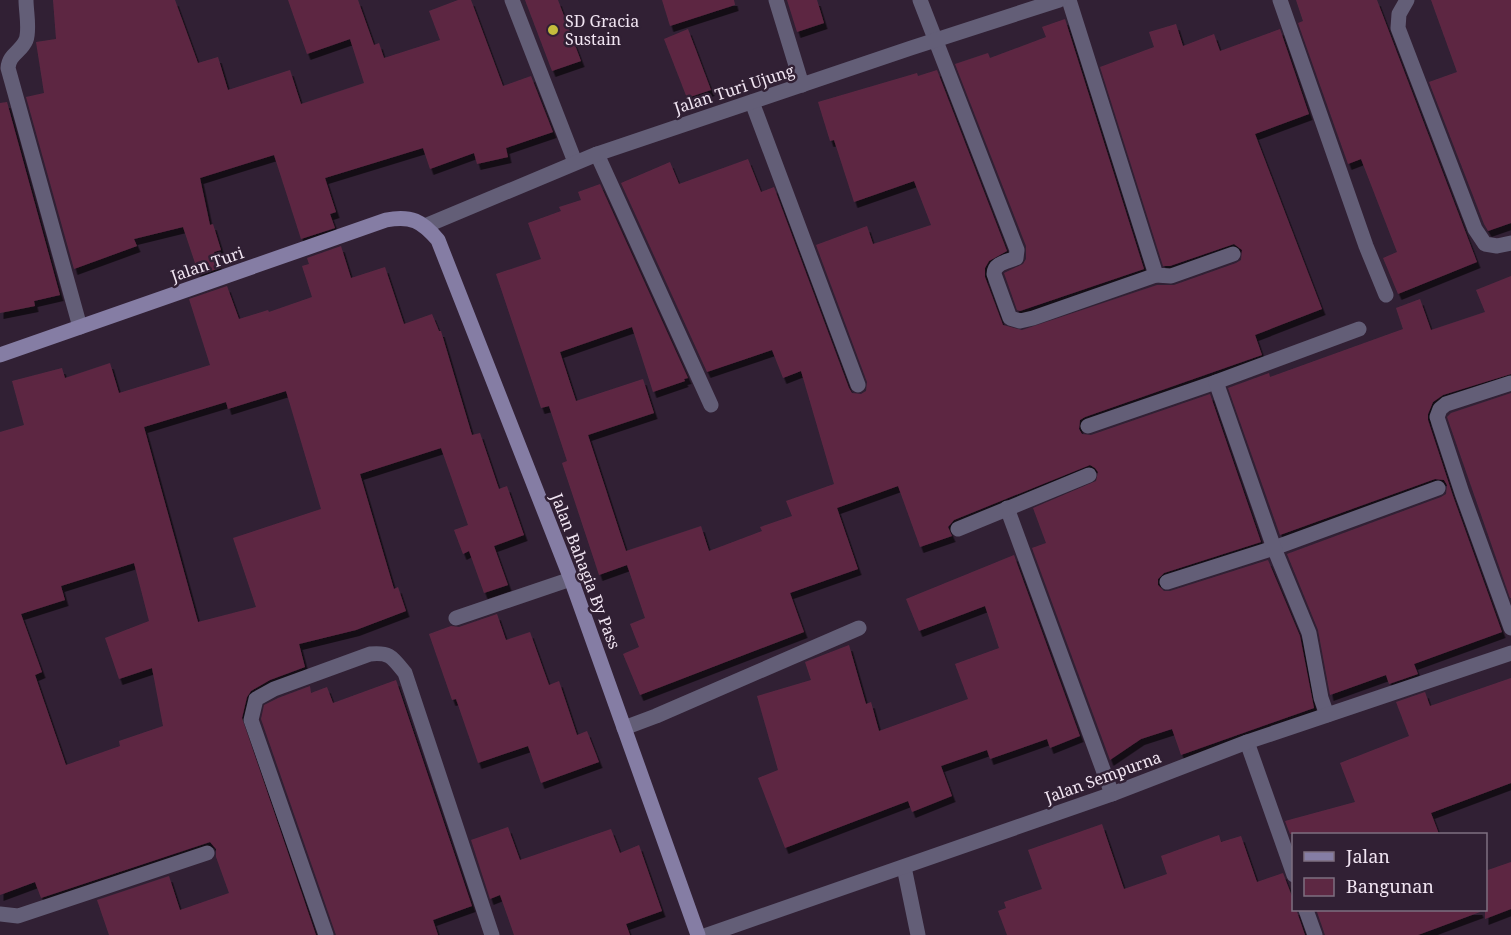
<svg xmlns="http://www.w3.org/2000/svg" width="1511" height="935" viewBox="0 0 1511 935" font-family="'Noto Serif',serif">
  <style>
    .building { fill: #5d2843; fill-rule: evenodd; filter: url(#shadow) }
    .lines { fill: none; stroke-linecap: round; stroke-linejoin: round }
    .lane { stroke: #635e77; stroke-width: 15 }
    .street { stroke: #635e77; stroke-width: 15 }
    .secondary { stroke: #857da4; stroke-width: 15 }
    .poi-dot { fill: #c5bc3d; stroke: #312034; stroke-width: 2 }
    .labels { text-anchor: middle; stroke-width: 5; stroke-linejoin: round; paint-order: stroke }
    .poi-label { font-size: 16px; fill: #f1e5f2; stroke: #312034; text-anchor: start }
    .street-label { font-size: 16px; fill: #f1e5f2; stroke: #312034 }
  </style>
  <defs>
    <filter id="shadow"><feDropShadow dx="3.5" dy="6" stdDeviation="0" flood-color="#0009"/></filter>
  </defs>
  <rect width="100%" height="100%" fill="#312034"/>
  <g class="building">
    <polygon points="53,0 175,0 198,63 218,57 228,90 290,70 301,104 364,83 350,39 307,54 288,0 358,0 374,45 379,43 384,58 440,40 429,11 458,0 471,0 503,86 531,76 553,132 506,148 508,157 477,164 474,153 430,169 423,148 325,178 336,212 330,214 335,228 301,239 274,155 200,178 210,225 213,224 221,250 214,252 220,268 199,275 183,227 134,239 137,246 74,269 26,97 44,93 36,42 56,39"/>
    <polygon points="525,0 558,0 581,61 552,71"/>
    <polygon points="662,0 734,0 735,5 670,26"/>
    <polygon points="787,0 817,0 824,23 797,32"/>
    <polygon points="1296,0 1377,0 1477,262 1398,294 1383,258 1397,252 1361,159 1348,164 1298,23 1303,21"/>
    <polygon points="1431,0 1511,0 1511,223 1488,231 1484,224 1429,82 1457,72"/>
    <polygon points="1065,19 1144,269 1020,311 1017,310 1004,273 1023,264 1026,259 1026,246 955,64 988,53 990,58 1046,37 1042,27"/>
    <polygon points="1176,24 1183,46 1214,34 1220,51 1280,29 1309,114 1255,134 1322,309 1255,335 1262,355 1085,417 1080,420 1079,429 1082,434 1091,435 1210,394 1261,542 1164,573 1158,579 1158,585 1164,591 1170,591 1268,560 1300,636 1314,708 1181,755 1172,729 1141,739 1110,760 1032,548 1046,543 1033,508 1096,481 1098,472 1095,468 1090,465 954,520 948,527 952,536 920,547 898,486 837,508 858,569 790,593 804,632 640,695 623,654 639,647 630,624 645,618 627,565 599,575 562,463 567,461 549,406 541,408 496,274 541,259 528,223 561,211 559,207 581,200 578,192 600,184 688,378 684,379 685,381 653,392 632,327 560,352 576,401 643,379 654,413 588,435 626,551 701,526 709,551 762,531 760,527 792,516 786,501 834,484 801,371 783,378 772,350 707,372 621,183 670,162 679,184 748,159 761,192 774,187 849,388 852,393 861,394 866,391 867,382 816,245 867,226 873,244 931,225 914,181 854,202 834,140 830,141 818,102 917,73 918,76 937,70 1007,251 989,261 985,268 985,277 1003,325 1022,330 1157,285 1174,285 1236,263 1241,260 1242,250 1234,244 1170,266 1163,266 1100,67 1154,47 1149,32"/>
    <polygon points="688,29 711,90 687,98 664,39"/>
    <polygon points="7,102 60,295 34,301 35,306 0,313 0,103"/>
    <path d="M341,246l10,32 34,-11 19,57 28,-10 7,17h2l31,104 8,-2 19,56 8,-3 17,49 -30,11 14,39 -24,8 -15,-42 -6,3 -9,-24 14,-5 -27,-77 -81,26 34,115 4,-2 8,24 -50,19 -57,14 6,23 -35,13 -19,11 -4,6 -5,21 74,217h-207l-12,-35 72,-24 11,34 49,-17 -13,-36v-8l-6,-7 -169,56 -6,-16 -35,13v-463l24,-7 -12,-44 50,-13 3,10 45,-15 9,30 91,-28 -21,-66 38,-13 12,33 29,-9 1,2 43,-15 -10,-31 7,-2 -2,-6zM286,391l35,118 -88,29 23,69 -58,15 -54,-195 82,-25 2,7zM134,563l15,58 -44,17 14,41 33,-11 11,58 -44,15 1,5 -54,19 -31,-90 7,-3 -21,-58 44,-14 -4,-14z"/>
    <polygon points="1511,276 1511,374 1443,395 1433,402 1428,414 1428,420 1453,496 1502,632 1414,664 1418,674 1389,684 1386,675 1330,695 1318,630 1287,554 1441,497 1446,494 1447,485 1444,480 1435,479 1280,535 1228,388 1269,373 1270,377 1403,329 1396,308 1420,299 1431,330 1485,312 1476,290"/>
    <polygon points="1511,393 1511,598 1510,598 1447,417 1451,413"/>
    <polygon points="1014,555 1080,736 1050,748 1047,739 990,759 987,750 941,766 952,796 912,812 908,801 785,848 758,778 778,770 757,696 811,680 805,662 849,645 866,704 871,702 879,731 968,699 955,664 999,648 985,606 919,631 906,599"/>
    <polygon points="497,614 506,640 530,632 549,685 559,681 577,735 587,731 599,762 541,783 528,746 478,763 456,699 452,700 429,634 451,626 459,627"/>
    <polygon points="1511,678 1511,783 1431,813 1439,834 1290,834 1285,821 1355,802 1340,763 1409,736 1396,702 1425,692 1430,706"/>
    <polygon points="396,680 472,906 433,920 438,935 336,935 261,719 264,705 278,698 310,686 311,693 327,687 333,703"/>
    <polygon points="1102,824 1124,889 1167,874 1161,856 1219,835 1221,842 1241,836 1257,882 1283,873 1293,899 1293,909 1296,909 1305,935 1007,935 998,911 1006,908 1004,902 1042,889 1028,850"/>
    <polygon points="508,827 520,860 611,829 620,853 639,845 662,911 626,924 630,935 514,935 500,895 490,899 471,840"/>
    <polygon points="1511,862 1511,909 1485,919 1485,871"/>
    <polygon points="1316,909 1479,909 1480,912 1418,935 1325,935"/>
  </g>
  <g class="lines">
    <g class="lane">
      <polyline points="512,0 575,162"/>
      <polyline points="776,0 802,85"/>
      <polyline points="456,618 571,579"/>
      <polyline points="624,728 656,716 859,628"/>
      <polyline points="904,867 918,935"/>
    </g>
    <g class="street">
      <path d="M26,0c0,12 4,29 0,40 -5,12 -17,14 -18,28l72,259"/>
      <path d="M920,0l97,250 -1,8c-9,4 -22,5 -22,16l16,44 10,3 13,-3 123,-43"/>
      <polyline points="1069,0 1156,275 1171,276 1233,254"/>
      <polyline points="1280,0 1366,246 1386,295"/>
      <polyline points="1407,0 1399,14 1398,28 1475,229 1485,244 1497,246 1511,243"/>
      <polyline points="752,102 858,385"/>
      <polyline points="597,154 711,405"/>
      <polyline points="425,226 597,154 911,48 1059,0"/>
      <polyline points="1511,383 1446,404 1440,409 1437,417 1462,493 1511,628"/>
      <polyline points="1088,426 1216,382"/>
      <polyline points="1007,508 1112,794"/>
      <polyline points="958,529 1089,475"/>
      <polyline points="1167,582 1274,548 1438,488"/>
      <polyline points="1327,715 1321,698 1309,633 1274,548 1216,382 1359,329"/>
      <polyline points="1247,742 1294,875"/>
      <polyline points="1306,910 1315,935"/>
      <polyline points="0,914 18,916 207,853"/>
      <path d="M326,935l-75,-215 5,-21 18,-10 96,-35c20,-2 22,3 35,19l87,262"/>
      <polyline points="707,935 1112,794 1247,742 1511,653"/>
    </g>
    <path class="secondary" d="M0,355l386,-135c25,-5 36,1 52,20l133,339 127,356"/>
  </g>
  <circle class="poi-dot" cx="553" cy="30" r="6"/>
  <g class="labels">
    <g class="poi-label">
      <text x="565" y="27">SD Gracia<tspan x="565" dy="18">Sustain</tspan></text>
    </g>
    <g class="street-label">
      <text transform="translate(734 89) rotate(-18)" y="6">Jalan Turi Ujung</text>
      <text transform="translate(207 264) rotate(-19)" y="6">Jalan Turi</text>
      <text transform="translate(586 571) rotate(69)" y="6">Jalan Bahagia By Pass</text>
      <text transform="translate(1103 777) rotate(-20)" y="6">Jalan Sempurna</text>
    </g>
  </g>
  <rect x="1292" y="833" width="195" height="78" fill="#312034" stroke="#7e6f80" stroke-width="1.5"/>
  <rect x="1304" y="852" width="30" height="9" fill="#857da4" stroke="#7e6f80" stroke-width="1.5"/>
  <text x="1346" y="863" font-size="18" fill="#f1e5f2">Jalan</text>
  <rect x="1304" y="878" width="30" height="18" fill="#5d2843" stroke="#7e6f80" stroke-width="1.5"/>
  <text x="1346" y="893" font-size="18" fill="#f1e5f2">Bangunan</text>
</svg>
